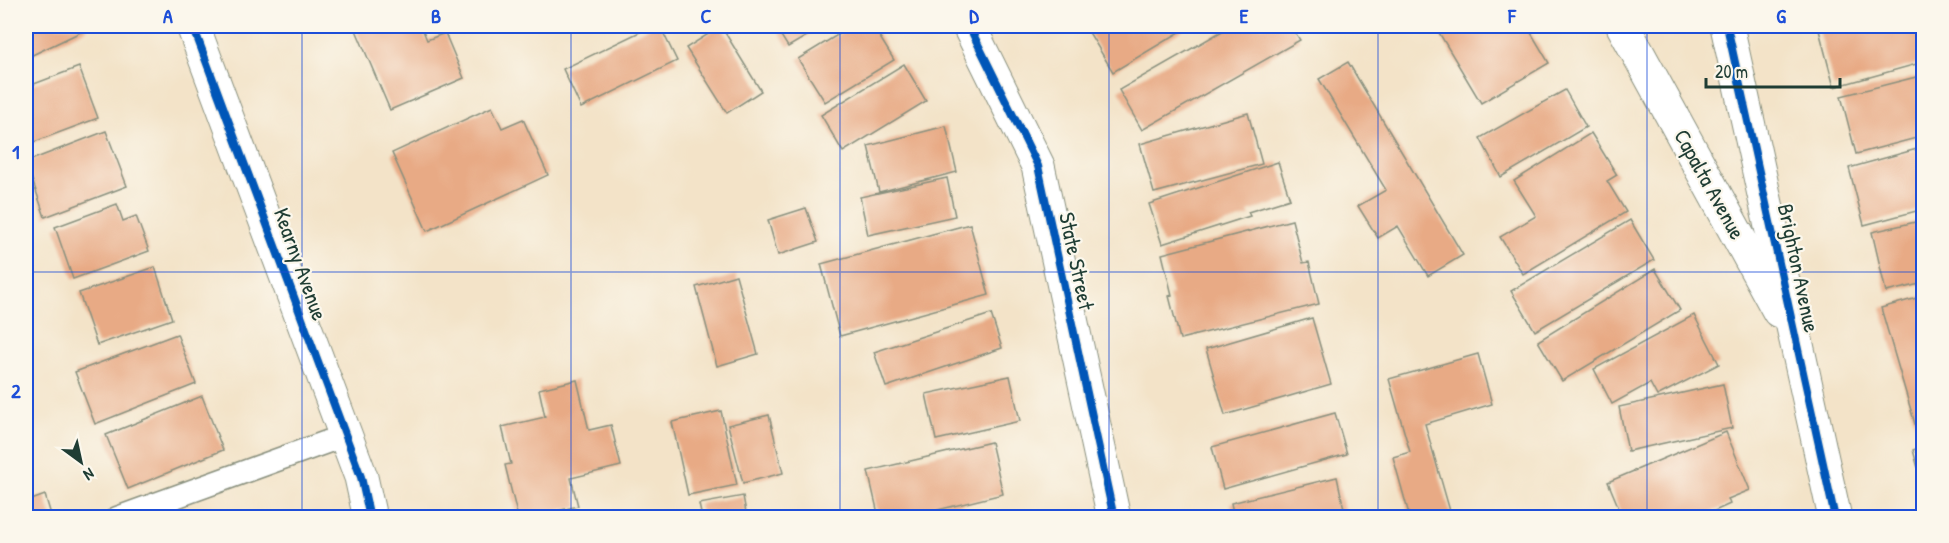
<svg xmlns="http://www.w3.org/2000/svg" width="1949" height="543" viewBox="0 0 1949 543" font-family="'Patrick Hand',sans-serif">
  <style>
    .building { fill: #e8aa85 }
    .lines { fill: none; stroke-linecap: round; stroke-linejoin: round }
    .service-casing { stroke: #89907e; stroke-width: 25 }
    .minor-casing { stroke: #89907e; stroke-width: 35 }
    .service { stroke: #fff; stroke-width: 22 }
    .minor { stroke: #fff; stroke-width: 33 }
    .cycleway-casing { stroke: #fbf7ec; stroke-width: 11 }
    .cycleway { stroke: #0057b8; stroke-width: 8 }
    .grid { fill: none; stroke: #1d4ed8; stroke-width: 1.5; stroke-opacity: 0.55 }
    .labels { text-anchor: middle; stroke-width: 4.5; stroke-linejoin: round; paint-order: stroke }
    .street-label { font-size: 22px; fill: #1f3d34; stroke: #fbf7ec }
    .neatline { fill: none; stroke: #1d4ed8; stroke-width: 2 }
    .grid-label { font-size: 20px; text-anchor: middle; font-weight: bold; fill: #1d4ed8 }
  </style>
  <rect width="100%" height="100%" fill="#fbf7ec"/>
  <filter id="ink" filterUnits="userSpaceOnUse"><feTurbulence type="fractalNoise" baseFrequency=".0167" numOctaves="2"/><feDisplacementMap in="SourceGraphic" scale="12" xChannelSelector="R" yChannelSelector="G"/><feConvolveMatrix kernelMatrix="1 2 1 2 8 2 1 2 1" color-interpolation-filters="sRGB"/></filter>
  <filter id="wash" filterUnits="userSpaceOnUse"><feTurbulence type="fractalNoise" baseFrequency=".008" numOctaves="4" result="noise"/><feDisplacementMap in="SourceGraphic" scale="24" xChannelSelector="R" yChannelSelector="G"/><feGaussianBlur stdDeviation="1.35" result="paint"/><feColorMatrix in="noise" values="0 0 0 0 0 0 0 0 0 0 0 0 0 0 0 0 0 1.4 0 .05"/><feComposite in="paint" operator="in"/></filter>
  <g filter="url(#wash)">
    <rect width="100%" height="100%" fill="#f3e3c8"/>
    <g id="blocks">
      <g class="building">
        <polygon points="26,26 86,26 87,29 26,58"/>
        <polygon points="367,26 421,26 427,40 445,33 464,78 390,110 356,30"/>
        <polygon points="652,26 660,26 677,61 581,108 563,69"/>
        <polygon points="721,26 761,91 727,113 686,48"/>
        <polygon points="775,26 824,26 788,47"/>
        <polygon points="852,26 873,26 894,60 825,102 798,59"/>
        <polygon points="1093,26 1190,26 1113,72 1087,29"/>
        <polygon points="1231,26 1291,26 1300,40 1142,130 1119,90"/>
        <polygon points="1435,26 1527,26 1549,63 1481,103"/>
        <polygon points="1836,26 1924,26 1924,62 1834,87 1819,30"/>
        <polygon points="1348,62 1463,255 1428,276 1398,226 1378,238 1358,206 1386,190 1319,79"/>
        <polygon points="904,64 926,101 843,152 821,115"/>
        <polygon points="79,67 98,118 26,145 26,87"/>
        <polygon points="1924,75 1924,136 1856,154 1841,96"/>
        <polygon points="1565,90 1586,127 1501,177 1480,138"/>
        <polygon points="492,107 502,128 523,119 548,175 427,231 392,153"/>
        <polygon points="1248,113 1262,164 1154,193 1140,144"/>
        <polygon points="946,126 957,172 879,192 868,146"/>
        <polygon points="106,131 127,186 45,217 26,162"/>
        <polygon points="1591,133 1617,175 1607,181 1626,212 1523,274 1500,237 1536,216 1514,181"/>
        <polygon points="1924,147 1924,209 1864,225 1849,168"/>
        <polygon points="1278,162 1290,199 1248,212 1250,216 1162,244 1149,204"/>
        <polygon points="947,178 955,216 868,235 860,197"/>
        <polygon points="117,204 123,221 136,216 149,251 73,279 55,227"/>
        <polygon points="806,208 818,242 778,255 768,220"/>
        <polygon points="1292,220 1303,263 1309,262 1319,304 1180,339 1169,296 1172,295 1162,254"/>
        <polygon points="1630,220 1654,260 1535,331 1511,291"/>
        <polygon points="1924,220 1924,283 1886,292 1872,232"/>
        <polygon points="970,224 989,295 840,336 821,264"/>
        <polygon points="155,267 172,319 97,345 79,293"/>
        <polygon points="1655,269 1680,310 1562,381 1538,341"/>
        <polygon points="736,275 758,354 717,366 696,287"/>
        <polygon points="1924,296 1924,440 1920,441 1881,308"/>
        <polygon points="991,314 1002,348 886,387 874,352"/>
        <polygon points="1694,315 1719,364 1657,396 1650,383 1612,404 1594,369"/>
        <polygon points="1312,318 1331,384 1225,415 1206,349"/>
        <polygon points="177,334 196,384 95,424 75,372"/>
        <polygon points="1478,354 1492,404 1425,424 1452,518 1410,518 1393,457 1410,452 1389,379"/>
        <polygon points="1010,376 1020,421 936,440 926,394"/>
        <polygon points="577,380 589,430 611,425 621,466 571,478 578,506 528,518 518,518 505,465 511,464 502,427 545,417 539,389"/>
        <polygon points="1723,384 1732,428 1628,451 1619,407"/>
        <polygon points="202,396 223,450 128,489 106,435"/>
        <polygon points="721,411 737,485 688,495 672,422"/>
        <polygon points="1335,413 1347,454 1223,489 1212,447"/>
        <polygon points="769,415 783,473 743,483 728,425"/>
        <polygon points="1726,432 1750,490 1728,499 1730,504 1699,518 1623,518 1608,482"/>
        <polygon points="991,442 1003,494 905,518 879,518 868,471"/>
        <polygon points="1924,446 1924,486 1923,486 1913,450"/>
        <polygon points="1337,477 1346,518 1234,518 1231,503"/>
        <polygon points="45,495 52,518 26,518 26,502"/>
        <polygon points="743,496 747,518 702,518 699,504"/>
        <polygon points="1017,512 1018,518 997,518 997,517"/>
      </g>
    </g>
  </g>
  <g filter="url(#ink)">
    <use href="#blocks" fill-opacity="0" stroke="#89907e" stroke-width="1.5"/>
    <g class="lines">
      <defs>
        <polyline id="service" points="117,518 346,435"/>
        <g id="minor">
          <polyline points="193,26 361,477 370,518"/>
          <polyline points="969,26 1038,166 1114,518"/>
          <polyline points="1623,26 1779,311"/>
          <polyline points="1727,26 1835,518"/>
        </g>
      </defs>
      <use href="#service" class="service-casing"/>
      <use href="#minor" class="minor-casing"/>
      <use href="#service" class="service"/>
      <use href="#minor" class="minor"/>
      <defs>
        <g id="cycleway">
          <polyline points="193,26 361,477 370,518"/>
          <polyline points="969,26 1038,166 1114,518"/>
          <polyline points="1727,26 1835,518"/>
        </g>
      </defs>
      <use href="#cycleway" class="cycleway-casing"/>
      <use href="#cycleway" class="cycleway"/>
    </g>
  </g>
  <path class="grid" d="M302,26v492M571,26v492M840,26v492M1109,26v492M1378,26v492M1647,26v492M26,272h1898"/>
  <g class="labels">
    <g class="street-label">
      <text transform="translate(1710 184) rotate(61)" y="8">Capalta Avenue</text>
      <text transform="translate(1077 261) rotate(78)" y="8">State Street</text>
      <text transform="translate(301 264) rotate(70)" y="8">Kearny Avenue</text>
      <text transform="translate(1799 268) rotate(78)" y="8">Brighton Avenue</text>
    </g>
  </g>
  <rect width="1949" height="543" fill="none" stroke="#fbf7ec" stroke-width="66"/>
  <g transform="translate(81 462) rotate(147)" stroke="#fbf7ec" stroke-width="4.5" paint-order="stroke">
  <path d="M0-4.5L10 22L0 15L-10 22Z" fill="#1f3d34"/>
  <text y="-9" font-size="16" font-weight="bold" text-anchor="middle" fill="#1f3d34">N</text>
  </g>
  <path d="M1706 78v9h134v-9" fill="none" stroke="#1f3d34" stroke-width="3"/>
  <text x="1715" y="78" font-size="18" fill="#1f3d34" stroke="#fbf7ec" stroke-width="4.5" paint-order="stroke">20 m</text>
  <rect x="33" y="33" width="1883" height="477" class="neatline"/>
  <g class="grid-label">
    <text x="168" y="23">A</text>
    <text x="436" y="23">B</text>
    <text x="706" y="23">C</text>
    <text x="974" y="23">D</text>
    <text x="1244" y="23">E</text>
    <text x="1512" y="23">F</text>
    <text x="1781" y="23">G</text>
    <text x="16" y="159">1</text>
    <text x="16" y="398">2</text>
  </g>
</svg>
